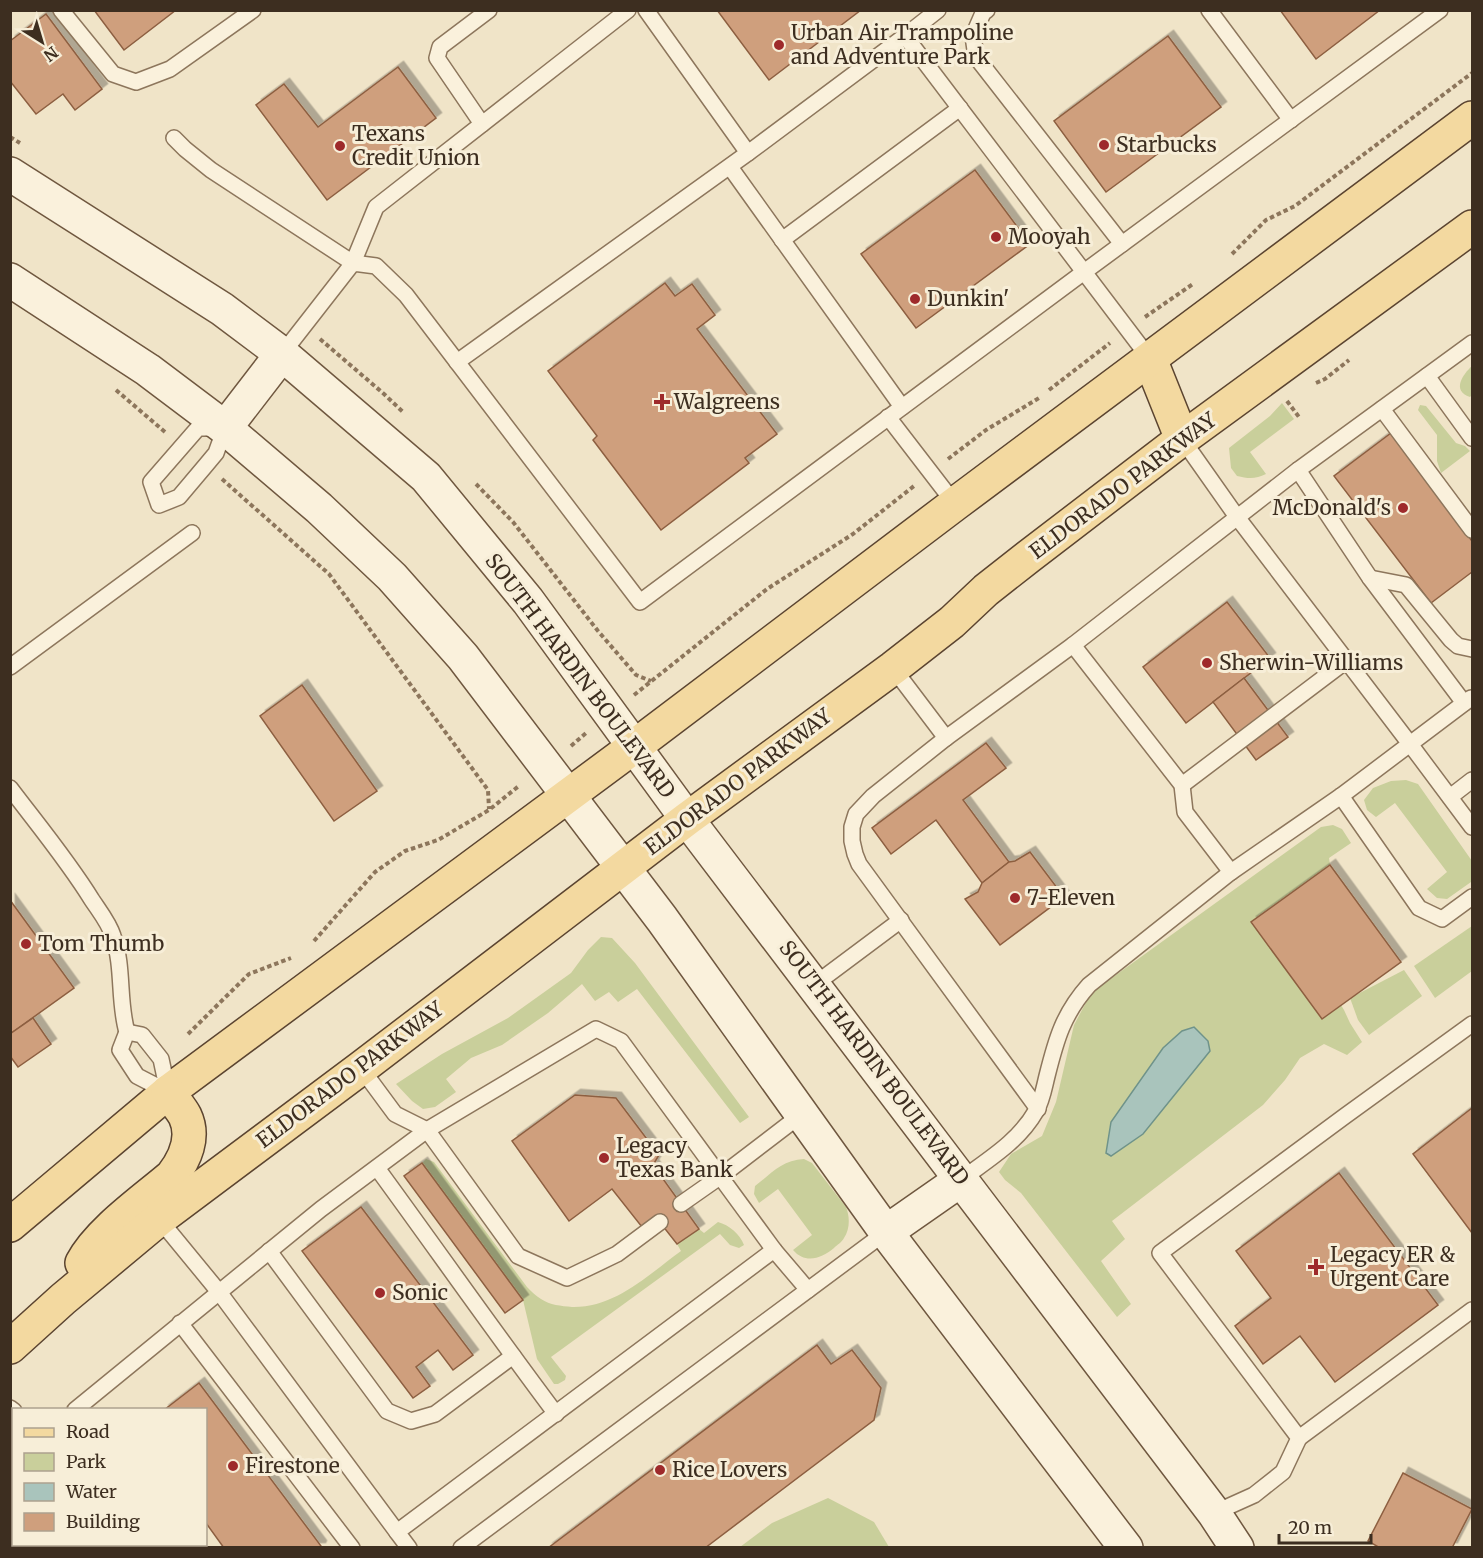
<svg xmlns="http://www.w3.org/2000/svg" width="1483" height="1558" viewBox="0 0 1483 1558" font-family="Merriweather,serif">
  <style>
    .green { fill: #c9cf9b }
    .water { fill: #a9c4bc; stroke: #6f938a; stroke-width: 1.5 }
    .building { fill: #cf9f7d; stroke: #8d5f41; stroke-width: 1.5; filter: url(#shadow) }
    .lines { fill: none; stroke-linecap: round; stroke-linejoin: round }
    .lane-casing { stroke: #8d765c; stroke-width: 18 }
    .secondary-casing { stroke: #6f573f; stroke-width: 36 }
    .primary-casing { stroke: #5b4430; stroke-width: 36 }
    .path { stroke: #8d765c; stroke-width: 4; stroke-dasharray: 4.5 3; stroke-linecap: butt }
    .lane { stroke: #faf1dc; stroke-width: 15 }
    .secondary { stroke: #faf1dc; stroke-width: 33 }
    .primary { stroke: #f3d9a0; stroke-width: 33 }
    .poi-dot { fill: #9e2a2b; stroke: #f7eed8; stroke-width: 2 }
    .labels { text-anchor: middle; stroke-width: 6; stroke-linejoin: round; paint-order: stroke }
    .poi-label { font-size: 21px; fill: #3d2e20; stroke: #f7eed8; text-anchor: start }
    .street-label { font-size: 21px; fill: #3d2e20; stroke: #f7eed8 }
  </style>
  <defs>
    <filter id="shadow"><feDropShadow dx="5.5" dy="-5.5" stdDeviation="0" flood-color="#0004"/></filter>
  </defs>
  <rect width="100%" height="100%" fill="#f0e4c8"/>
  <g class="green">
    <path d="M1472,366v29l-2,2c-19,-6 -7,-23 2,-31z"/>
    <path d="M1282,403l12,16 -44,33 16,22c-10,5 -17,5 -29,2l-6,-8 -2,-20 41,-32z"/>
    <polygon points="1420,405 1426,406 1456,443 1465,446 1470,451 1441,473 1437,461 1437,435 1418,410"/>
    <polygon points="1406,780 1418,784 1472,861 1471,882 1447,899 1437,898 1427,889 1447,872 1395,803 1376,817 1367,810 1364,800 1373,788 1391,781"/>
    <polygon points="1333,825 1342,829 1351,843 1329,858 1330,865 1251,922 1322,1019 1341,1005 1344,1010 1350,1023 1362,1042 1347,1055 1324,1044 1300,1058 1285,1080 1263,1105 1112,1221 1125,1239 1101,1261 1131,1304 1117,1317 1021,1193 1005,1180 999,1172 1011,1154 1042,1136 1056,1102 1074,1025 1091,993 1321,827"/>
    <polygon points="1472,926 1472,971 1435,998 1414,966"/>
    <polygon points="601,937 612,938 635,963 749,1117 740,1123 637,989 618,1002 609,992 595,1001 582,984 548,1013 502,1045 471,1058 446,1079 456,1092 435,1107 423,1109 412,1101 396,1084 442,1054 508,1018 571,973 588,950"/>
    <polygon points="1404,970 1422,996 1369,1035 1358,1020 1350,998"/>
    <path d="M426,1159l8,3 93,125c4,4 9,9 14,12 9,6 20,7 31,8 43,1 76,-32 109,-56l-4,-7 22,-15 5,4 14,-11c11,3 22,12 26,23l-5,3 -9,-3 -10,-11 -169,123 15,19 -1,4 -7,4h-4l-17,-25 -14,-59 -101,-137z"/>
    <path d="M804,1159l8,4 34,44c4,10 4,22 -2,31 -2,4 -7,7 -10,10 -13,11 -29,16 -41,2l19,-15 -34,-46 -19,14 -5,-9 1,-8c17,-13 27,-26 49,-27z"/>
    <polygon points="828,1498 874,1522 889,1547 740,1547 772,1523"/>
  </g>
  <polygon class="water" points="1194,1027 1208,1041 1210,1051 1143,1134 1111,1156 1106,1153 1111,1122 1163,1048 1182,1031"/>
  <g class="building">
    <polygon points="94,10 176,10 124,50"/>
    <polygon points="717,10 861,10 769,80"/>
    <polygon points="1280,10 1380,10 1316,59"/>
    <polygon points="46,14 102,89 75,110 63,94 36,114 10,81 10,41"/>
    <polygon points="1168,36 1221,107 1106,192 1054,121"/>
    <polygon points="398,67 436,118 327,200 256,105 284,84 318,127"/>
    <polygon points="975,170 1030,244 916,328 861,254"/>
    <polygon points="665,283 675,296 692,284 715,315 697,329 777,434 745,458 749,463 661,530 593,440 597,436 548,371"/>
    <polygon points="1391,433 1472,541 1472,572 1431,603 1334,476"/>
    <polygon points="1227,602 1270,658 1186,723 1143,667"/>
    <polygon points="1244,678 1288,737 1256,760 1213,702"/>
    <polygon points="302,685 377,791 334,821 260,716"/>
    <polygon points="986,743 1006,768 963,800 1009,862 982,883 936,820 891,854 872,828"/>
    <polygon points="1030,852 1064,897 1000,945 965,899 978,892 982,883 1009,862 1015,861"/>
    <polygon points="1330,865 1401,962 1322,1019 1251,922"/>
    <polygon points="10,900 74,988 10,1034"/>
    <polygon points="33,1018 51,1044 18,1067 10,1056 10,1034"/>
    <polygon points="575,1095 616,1098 659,1155 653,1165 699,1229 677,1244 655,1216 642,1227 612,1189 569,1221 512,1141"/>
    <polygon points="1472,1108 1472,1233 1413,1154"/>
    <polygon points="422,1163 523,1300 505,1313 404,1176"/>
    <polygon points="1339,1173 1438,1305 1335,1382 1300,1336 1263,1364 1235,1326 1271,1298 1236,1251"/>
    <polygon points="361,1207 473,1355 453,1370 438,1350 416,1367 430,1386 413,1398 302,1251"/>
    <polygon points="817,1345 831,1364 852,1350 881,1388 874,1420 705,1548 548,1548"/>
    <polygon points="199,1383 321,1546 320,1548 224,1548 206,1523 206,1410 164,1410"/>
    <polygon points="1403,1473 1472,1509 1452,1548 1380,1548 1368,1541"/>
    <polygon points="14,1501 14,1544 64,1544 67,1548 10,1548 10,1504"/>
  </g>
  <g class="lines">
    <defs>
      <g id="lane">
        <polyline points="61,10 113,74 136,82 170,69 253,10"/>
        <polyline points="646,10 748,153"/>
        <polyline points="987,10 983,13 973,36 976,57 1122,244"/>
        <polyline points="1209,10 1291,120"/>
        <polyline points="905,36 938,10"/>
        <polyline points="482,124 437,58 440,47 489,10"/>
        <polyline points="174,138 185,149 211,170 353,263 376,207 628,10"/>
        <polyline points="730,167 902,407"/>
        <polyline points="782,240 960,108"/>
        <polyline points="282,354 353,263 376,266 406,295 640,602 1084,272 1440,10"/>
        <polyline points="457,362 748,153 905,36 1150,359"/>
        <polyline points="1427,376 1472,438"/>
        <polyline points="1382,409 1472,530"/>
        <polyline points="888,417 955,504"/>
        <polygon points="198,428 225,428 216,453 206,465 179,497 159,505 151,482"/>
        <polyline points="1298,470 1370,578 1464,703"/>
        <polyline points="1370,578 1406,585 1451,640 1458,646 1472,649"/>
        <polyline points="1073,645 1182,785 1185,812 1231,872"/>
        <polyline points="10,667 192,533"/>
        <polyline points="893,668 946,738"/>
        <polyline points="1471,698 1410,744 1472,827"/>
        <polyline points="1182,785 1346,661"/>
        <path d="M10,788c28,37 58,73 82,112 8,12 17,23 21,36 11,31 5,66 14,96"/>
        <polyline points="1341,796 1419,908 1442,919 1472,897"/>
        <polyline points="1450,797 1472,780"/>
        <polyline points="814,985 901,920"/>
        <polygon points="127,1032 142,1035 161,1059 168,1092 137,1076 120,1050"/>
        <polyline points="361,1068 395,1114 427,1130 518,1256 567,1278 617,1254 660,1222"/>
        <polyline points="1038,1109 859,864 855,854 852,841 852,827 856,814 873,796 946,738 1073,645 1298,470 1472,343"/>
        <path d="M377,1168c60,82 118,165 179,246"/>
        <path d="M962,1179c27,-20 57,-38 74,-68 6,-10 8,-23 11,-35 9,-36 16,-62 42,-91l142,-113 110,-76 69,-52 -173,-227 -55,-78"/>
        <polyline points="681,1204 721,1176 802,1114"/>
        <polyline points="159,1219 219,1292 397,1532"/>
        <polyline points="269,1251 387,1411 411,1421 435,1414 513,1356"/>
        <polyline points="180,1323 352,1548"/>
        <polyline points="10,1408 14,1411"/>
        <polyline points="75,1410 321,1209 427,1130 596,1029 621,1041 774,1250 808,1290"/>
        <polyline points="1299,1438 1472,1310"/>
        <polyline points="10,1465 14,1463"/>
        <polyline points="1214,1513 1254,1495 1283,1472 1299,1438 1160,1253 1345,1116 1472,1024"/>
        <polyline points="91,1544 93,1548"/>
        <polyline points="177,1544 179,1548"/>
        <polyline points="409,1548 397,1532 774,1250"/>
        <polyline points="461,1548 886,1232"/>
      </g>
      <g id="secondary">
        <polyline points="10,174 222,309 282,354 426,477 528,601 687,819 1214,1513 1237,1548"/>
        <polyline points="10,280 148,370 225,428 319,508 392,577 463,657 662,919 886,1232 1126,1548"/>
        <polyline points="225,428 282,354"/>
        <polyline points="886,1232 962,1179"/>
      </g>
      <g id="primary">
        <polyline points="1150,359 1182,439"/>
        <polyline points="10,1225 168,1092 635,746 955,504 1472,118"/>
        <path d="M82,1263c17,-32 62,-63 90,-87 13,-17 23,-39 13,-60 -4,-8 -12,-16 -17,-24"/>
        <polyline points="10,1347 63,1299 159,1219 361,1068 687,819 893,668 952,622 986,590 1028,557 1182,439 1472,227"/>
      </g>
    </defs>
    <use href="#lane" class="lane-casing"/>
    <use href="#secondary" class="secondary-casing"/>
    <use href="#primary" class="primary-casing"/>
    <g class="path">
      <polyline points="10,137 20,143"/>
      <polyline points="1232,254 1266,220 1295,206 1472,73"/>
      <polyline points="1145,317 1193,284"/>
      <polyline points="320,339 384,394 404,413"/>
      <polyline points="1316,383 1325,379 1349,360"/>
      <polyline points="116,390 165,432"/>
      <polyline points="1049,390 1110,343"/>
      <polyline points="1287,401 1299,417"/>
      <polyline points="948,459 986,430 1039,398"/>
      <polyline points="222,479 329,574 488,790 489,809"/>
      <polyline points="476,484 513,522 598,631 636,675 651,681"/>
      <polyline points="634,695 767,589 853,534 914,486"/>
      <polyline points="571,746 586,733"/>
      <polyline points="314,941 375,872 405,851 438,840 489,810 520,785"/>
      <polyline points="188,1034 249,974 291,958"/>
    </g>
    <use href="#lane" class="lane"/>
    <use href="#secondary" class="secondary"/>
    <use href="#primary" class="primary"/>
  </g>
  <g class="poi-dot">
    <circle cx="779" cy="45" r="6"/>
    <circle cx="1104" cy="145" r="6"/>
    <circle cx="340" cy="146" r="6"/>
    <circle cx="996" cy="237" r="6"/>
    <circle cx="915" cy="299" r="6"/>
    <path d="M659 393h6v6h6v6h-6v6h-6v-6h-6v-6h6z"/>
    <circle cx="1403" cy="508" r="6"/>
    <circle cx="1207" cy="663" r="6"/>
    <circle cx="1015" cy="898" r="6"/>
    <circle cx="26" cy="944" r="6"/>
    <circle cx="604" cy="1158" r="6"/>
    <path d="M1313 1258h6v6h6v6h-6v6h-6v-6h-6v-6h6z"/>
    <circle cx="380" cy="1293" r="6"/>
    <circle cx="233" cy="1466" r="6"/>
    <circle cx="660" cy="1470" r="6"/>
  </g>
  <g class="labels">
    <g class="poi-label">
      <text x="791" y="40">Urban Air Trampoline<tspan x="791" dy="24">and Adventure Park</tspan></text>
      <text x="352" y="141">Texans<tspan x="352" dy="24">Credit Union</tspan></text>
      <text x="1116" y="152">Starbucks</text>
      <text x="1008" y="244">Mooyah</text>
      <text x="927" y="306">Dunkin'</text>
      <text x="674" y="409">Walgreens</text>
      <text x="1391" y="515" text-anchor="end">McDonald's</text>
      <text x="1219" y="670">Sherwin-Williams</text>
      <text x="1027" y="905">7-Eleven</text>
      <text x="38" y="951">Tom Thumb</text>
      <text x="616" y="1153">Legacy<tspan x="616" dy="24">Texas Bank</tspan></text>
      <text x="1330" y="1262">Legacy ER &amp;<tspan x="1330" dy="24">Urgent Care</tspan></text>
      <text x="392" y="1300">Sonic</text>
      <text x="245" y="1473">Firestone</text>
      <text x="672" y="1477">Rice Lovers</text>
    </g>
    <g class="street-label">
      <text transform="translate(1123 486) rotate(-37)" y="7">ELDORADO PARKWAY</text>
      <text transform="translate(580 676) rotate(53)" y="7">SOUTH HARDIN BOULEVARD</text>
      <text transform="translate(738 782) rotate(-37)" y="7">ELDORADO PARKWAY</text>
      <text transform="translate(874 1063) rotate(53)" y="7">SOUTH HARDIN BOULEVARD</text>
      <text transform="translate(350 1075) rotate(-37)" y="7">ELDORADO PARKWAY</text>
    </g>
  </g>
  <rect width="1483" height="1558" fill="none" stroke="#3d2e20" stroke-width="24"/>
  <rect x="12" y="1408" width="195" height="138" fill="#f7eed8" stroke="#ada18e" stroke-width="1.5"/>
  <rect x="24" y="1428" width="30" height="9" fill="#f3d9a0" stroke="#ada18e" stroke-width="1.5"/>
  <text x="66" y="1438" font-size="18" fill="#3d2e20">Road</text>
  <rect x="24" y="1453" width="30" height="18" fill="#c9cf9b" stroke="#ada18e" stroke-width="1.5"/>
  <text x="66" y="1468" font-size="18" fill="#3d2e20">Park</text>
  <rect x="24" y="1483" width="30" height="18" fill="#a9c4bc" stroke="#ada18e" stroke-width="1.5"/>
  <text x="66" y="1498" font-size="18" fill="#3d2e20">Water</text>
  <rect x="24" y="1513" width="30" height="18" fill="#cf9f7d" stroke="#ada18e" stroke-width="1.5"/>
  <text x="66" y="1528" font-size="18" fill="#3d2e20">Building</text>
  <g transform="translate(42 42) rotate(143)" stroke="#f7eed8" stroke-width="4.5" paint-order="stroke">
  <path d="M0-4.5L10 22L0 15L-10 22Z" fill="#3d2e20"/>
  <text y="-9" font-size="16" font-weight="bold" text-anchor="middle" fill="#3d2e20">N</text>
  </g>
  <path d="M1279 1534v9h92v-9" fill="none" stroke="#3d2e20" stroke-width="3"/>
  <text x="1288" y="1534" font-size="18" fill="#3d2e20" stroke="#f7eed8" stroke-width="4.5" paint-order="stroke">20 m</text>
</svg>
